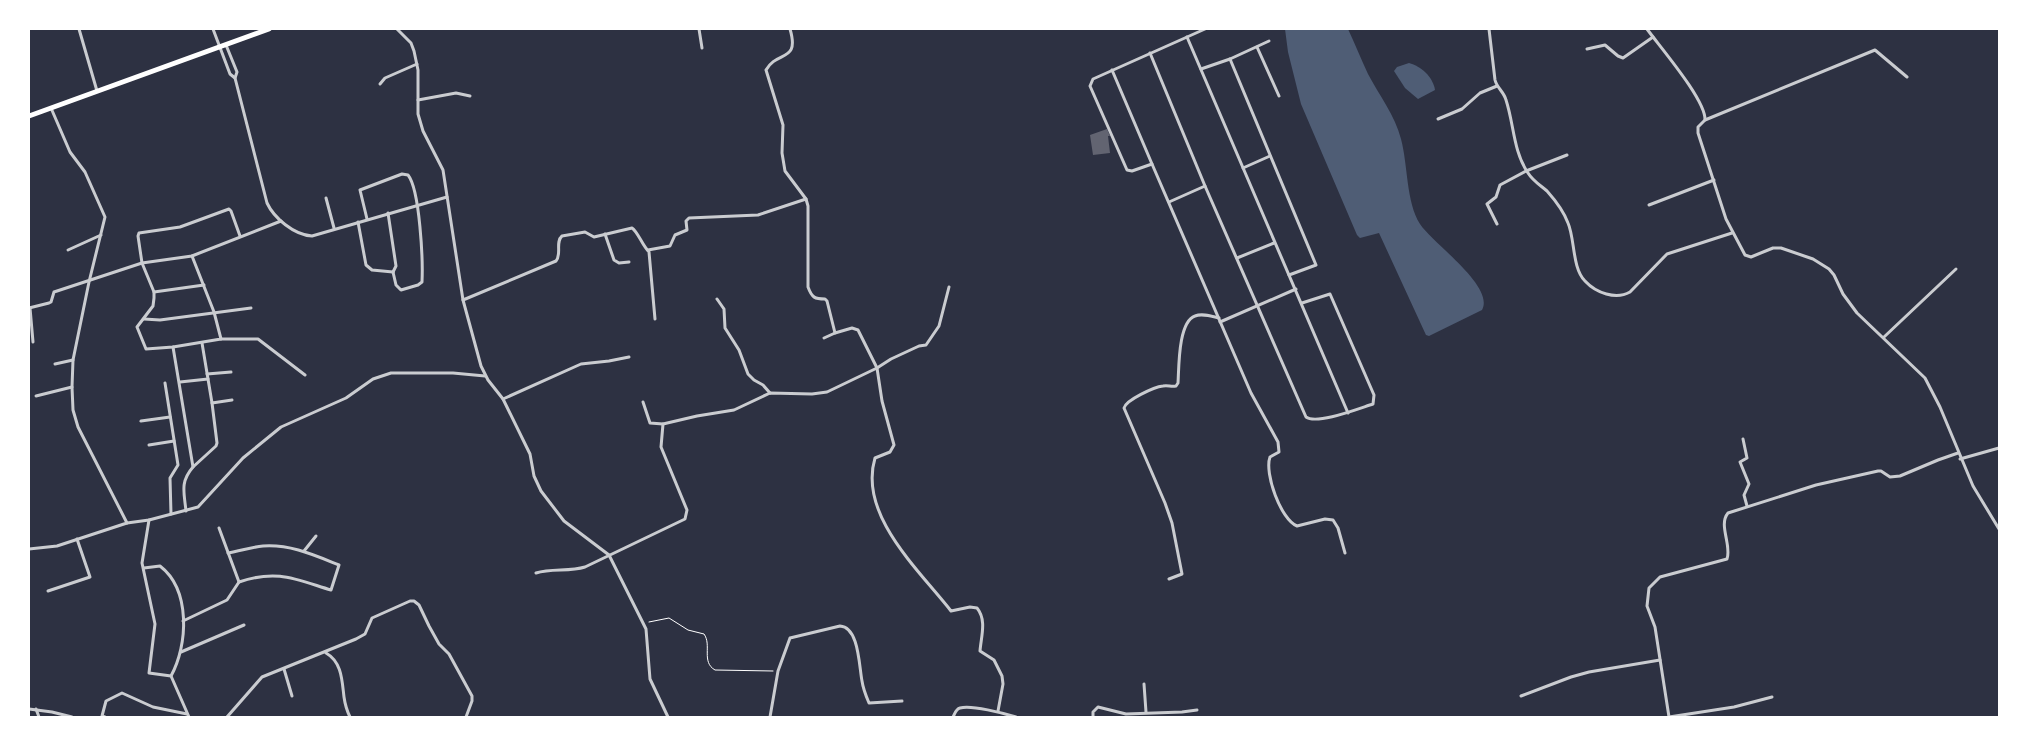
<svg xmlns="http://www.w3.org/2000/svg" width="2028" height="746" viewBox="0 0 2028 746" font-family="'Roboto Condensed',sans-serif">
  <style>
    .water { fill: #4f5d75 }
    .building { fill: #626471 }
    .lines { fill: none; stroke-linecap: round; stroke-linejoin: round }
    .path { stroke: #fff; stroke-width: 1 }
    .minor { stroke: #caccd0; stroke-width: 3 }
    .primary { stroke: #fff; stroke-width: 5 }
  </style>
  <rect width="100%" height="100%" fill="#2d3142"/>
  <g class="water">
    <path d="M1285,29h63c7,15 13,30 20,45 11,21 27,41 33,65 7,26 5,63 19,85 13,20 75,62 62,86l-53,26 -3,-1 -47,-102 -19,5 -3,-3 -56,-131 -13,-52z"/>
    <path d="M1409,63c12,3 24,14 26,27l-17,9 -13,-11 -11,-17 3,-4z"/>
  </g>
  <polygon class="building" points="1107,129 1110,136 1108,136 1110,153 1093,155 1090,135"/>
  <g class="lines">
    <path class="path" d="M649,622l20,-4 19,12 16,4c8,11 -3,28 11,36l58,1"/>
    <g class="minor">
      <polyline points="79,29 97,91"/>
      <polyline points="213,29 230,74 235,78"/>
      <polyline points="397,29 411,43 414,51 418,70 418,114 423,131 443,170 463,300 481,366 488,380 503,399 530,454 534,476 541,491 564,521 609,555 646,629 650,679 668,717"/>
      <polyline points="699,29 702,48"/>
      <path d="M790,29c10,34 -13,21 -24,41l17,55 -1,28 3,18 21,28 2,7v81c4,11 7,12 17,12l2,2 8,32 -11,5"/>
      <path d="M1205,29l-112,50 -3,7 37,84 5,1 20,-7 99,229 27,49 1,10 -9,5c-6,16 11,63 27,69l28,-7 8,1 5,8 7,25"/>
      <path d="M1489,29l6,51c2,8 9,12 11,20 8,24 7,51 22,73 5,8 12,12 19,18 8,9 17,21 21,32 7,16 4,45 17,58 11,12 31,19 45,11l37,-38 65,-21"/>
      <path d="M1647,29c13,18 59,71 58,91"/>
      <polyline points="1187,37 1348,413"/>
      <path d="M226,45l11,27 -2,6 32,125c7,15 27,32 45,33l135,-39"/>
      <polyline points="1257,47 1279,96"/>
      <polyline points="1587,49 1605,45 1618,56 1623,58 1653,37"/>
      <path d="M1150,53l55,133 101,231c11,8 54,-9 67,-13l1,-9 -44,-101 -28,9"/>
      <polyline points="1230,59 1316,265 1289,275"/>
      <polyline points="1201,69 1230,59 1269,41"/>
      <polyline points="1112,70 1152,164"/>
      <polyline points="1907,77 1875,50 1705,120 1698,127 1698,133 1726,219 1745,255 1751,257 1773,248 1781,248 1813,259 1829,269 1834,275 1843,294 1857,313 1925,378 1940,407 1973,486 1999,529"/>
      <polyline points="380,84 385,78 417,64"/>
      <polyline points="418,100 456,93 470,96"/>
      <polyline points="1438,119 1462,109 1480,93 1497,86"/>
      <polyline points="1243,168 1270,156"/>
      <polyline points="326,198 334,228"/>
      <polyline points="1169,202 1205,186"/>
      <polyline points="1649,205 1714,180"/>
      <polyline points="388,213 396,266 393,272"/>
      <path d="M367,219l-7,-29 42,-16 6,1c12,15 15,86 14,107l-4,3 -17,5 -5,-5 -3,-13"/>
      <polyline points="358,222 366,265 372,270 393,272"/>
      <polyline points="1497,224 1487,204 1496,197 1500,185 1526,171 1567,155"/>
      <polyline points="605,234 614,260 619,263 629,262"/>
      <polyline points="68,250 101,235"/>
      <polyline points="648,250 670,246 675,235 687,230 686,221 689,218 758,215 806,199"/>
      <polyline points="192,256 214,312 221,339 173,347 146,349 137,327 153,306 154,298 154,292 142,263 138,236 139,233 180,227 229,209 231,211 240,236"/>
      <polyline points="1237,258 1274,243"/>
      <polyline points="154,292 204,285"/>
      <polyline points="717,299 724,309 725,328 739,350 748,374 754,380 763,385 770,393"/>
      <path d="M463,300l93,-39c6,-7 -1,-19 6,-25l23,-4 9,5 38,-9c6,4 10,17 17,24l6,67"/>
      <polyline points="29,308 49,303 51,302 54,292 142,263 192,256 281,221"/>
      <polyline points="30,308 33,342"/>
      <polyline points="144,319 160,320 251,308"/>
      <polyline points="1220,322 1296,289"/>
      <path d="M835,333l17,-5 6,2 19,38 5,33 12,44 -4,7 -15,6c-17,57 44,112 76,153l19,-4 7,1c10,12 4,29 3,43l14,9 8,16 1,8 -5,27"/>
      <polyline points="1884,337 1956,269"/>
      <polyline points="221,339 258,339 305,375"/>
      <polyline points="202,343 212,403 232,400"/>
      <polyline points="173,347 193,467 216,446 217,443 212,403"/>
      <polyline points="55,364 73,360"/>
      <polyline points="207,374 231,372"/>
      <polyline points="180,382 208,379"/>
      <polyline points="165,383 178,465 170,478 171,514"/>
      <polyline points="36,396 72,387"/>
      <polyline points="503,399 581,364 609,361 629,357"/>
      <polyline points="643,402 650,423 663,424"/>
      <polyline points="141,421 170,417"/>
      <polyline points="1743,439 1747,458 1740,462 1749,484 1744,495 1747,506"/>
      <polyline points="149,445 174,441"/>
      <polyline points="1960,459 1999,448"/>
      <path d="M186,511c-2,-19 -6,-29 7,-44"/>
      <polyline points="149,520 142,563 155,624 149,673 171,676 189,717"/>
      <polyline points="127,523 149,520 198,507 243,458 281,427 346,398 373,379 391,373 453,373 485,376"/>
      <polyline points="29,549 57,546 127,523 78,427 73,410 72,387 73,360 89,282 105,217 85,172 70,152 51,108"/>
      <polyline points="304,551 316,536"/>
      <path d="M228,553c12,-2 24,-6 35,-7 27,-2 51,9 76,19l-8,25c-36,-11 -54,-21 -92,-8"/>
      <path d="M144,568l16,-2c31,24 28,79 11,110"/>
      <path d="M536,573c16,-5 33,-1 49,-6l100,-48 2,-9 -26,-63 2,-23 34,-8 37,-6 36,-17 42,1 15,-2 50,-24 14,-9 28,-13 7,-1 13,-19 10,-39"/>
      <path d="M1169,579l13,-5 -10,-51 -7,-20 -41,-95c2,-8 30,-21 39,-22 5,-1 8,1 13,0l2,-3c1,-15 0,-61 17,-67 7,-3 16,0 24,2"/>
      <polyline points="48,591 90,577 77,539"/>
      <polyline points="183,621 227,600 239,582 219,528"/>
      <polyline points="181,652 244,625"/>
      <path d="M326,653c16,9 16,28 18,44 1,7 3,14 6,20"/>
      <polyline points="284,669 292,696"/>
      <polyline points="1144,684 1146,712"/>
      <polyline points="1521,696 1571,677 1589,672 1660,660"/>
      <polyline points="29,709 52,712 72,717"/>
      <polyline points="36,709 39,717"/>
      <polyline points="105,717 102,716 106,701 122,693 153,707 187,714"/>
      <polyline points="227,717 262,677 356,639 365,634 372,618 410,601 414,601 419,605 429,626 439,644 449,654 472,696 472,701 466,717"/>
      <path d="M770,717l8,-46 12,-33 50,-12c19,1 19,40 22,55 1,7 4,15 7,22l33,-2"/>
      <path d="M953,717c2,-4 3,-8 7,-9 12,-3 43,5 56,9"/>
      <polyline points="1093,717 1093,712 1098,707 1126,714 1182,712 1197,710"/>
      <path d="M1669,717l-14,-90 -8,-21 2,-18 11,-11 67,-18c5,-14 -9,-34 1,-46l88,-28 62,-14h3l9,6 10,-1 38,-16 20,-7"/>
      <polyline points="1669,717 1734,707 1772,697"/>
    </g>
    <polyline class="primary" points="29,116 269,29"/>
  </g>
  <rect width="2028" height="746" fill="none" stroke="#ffffff" stroke-width="60"/>
</svg>
